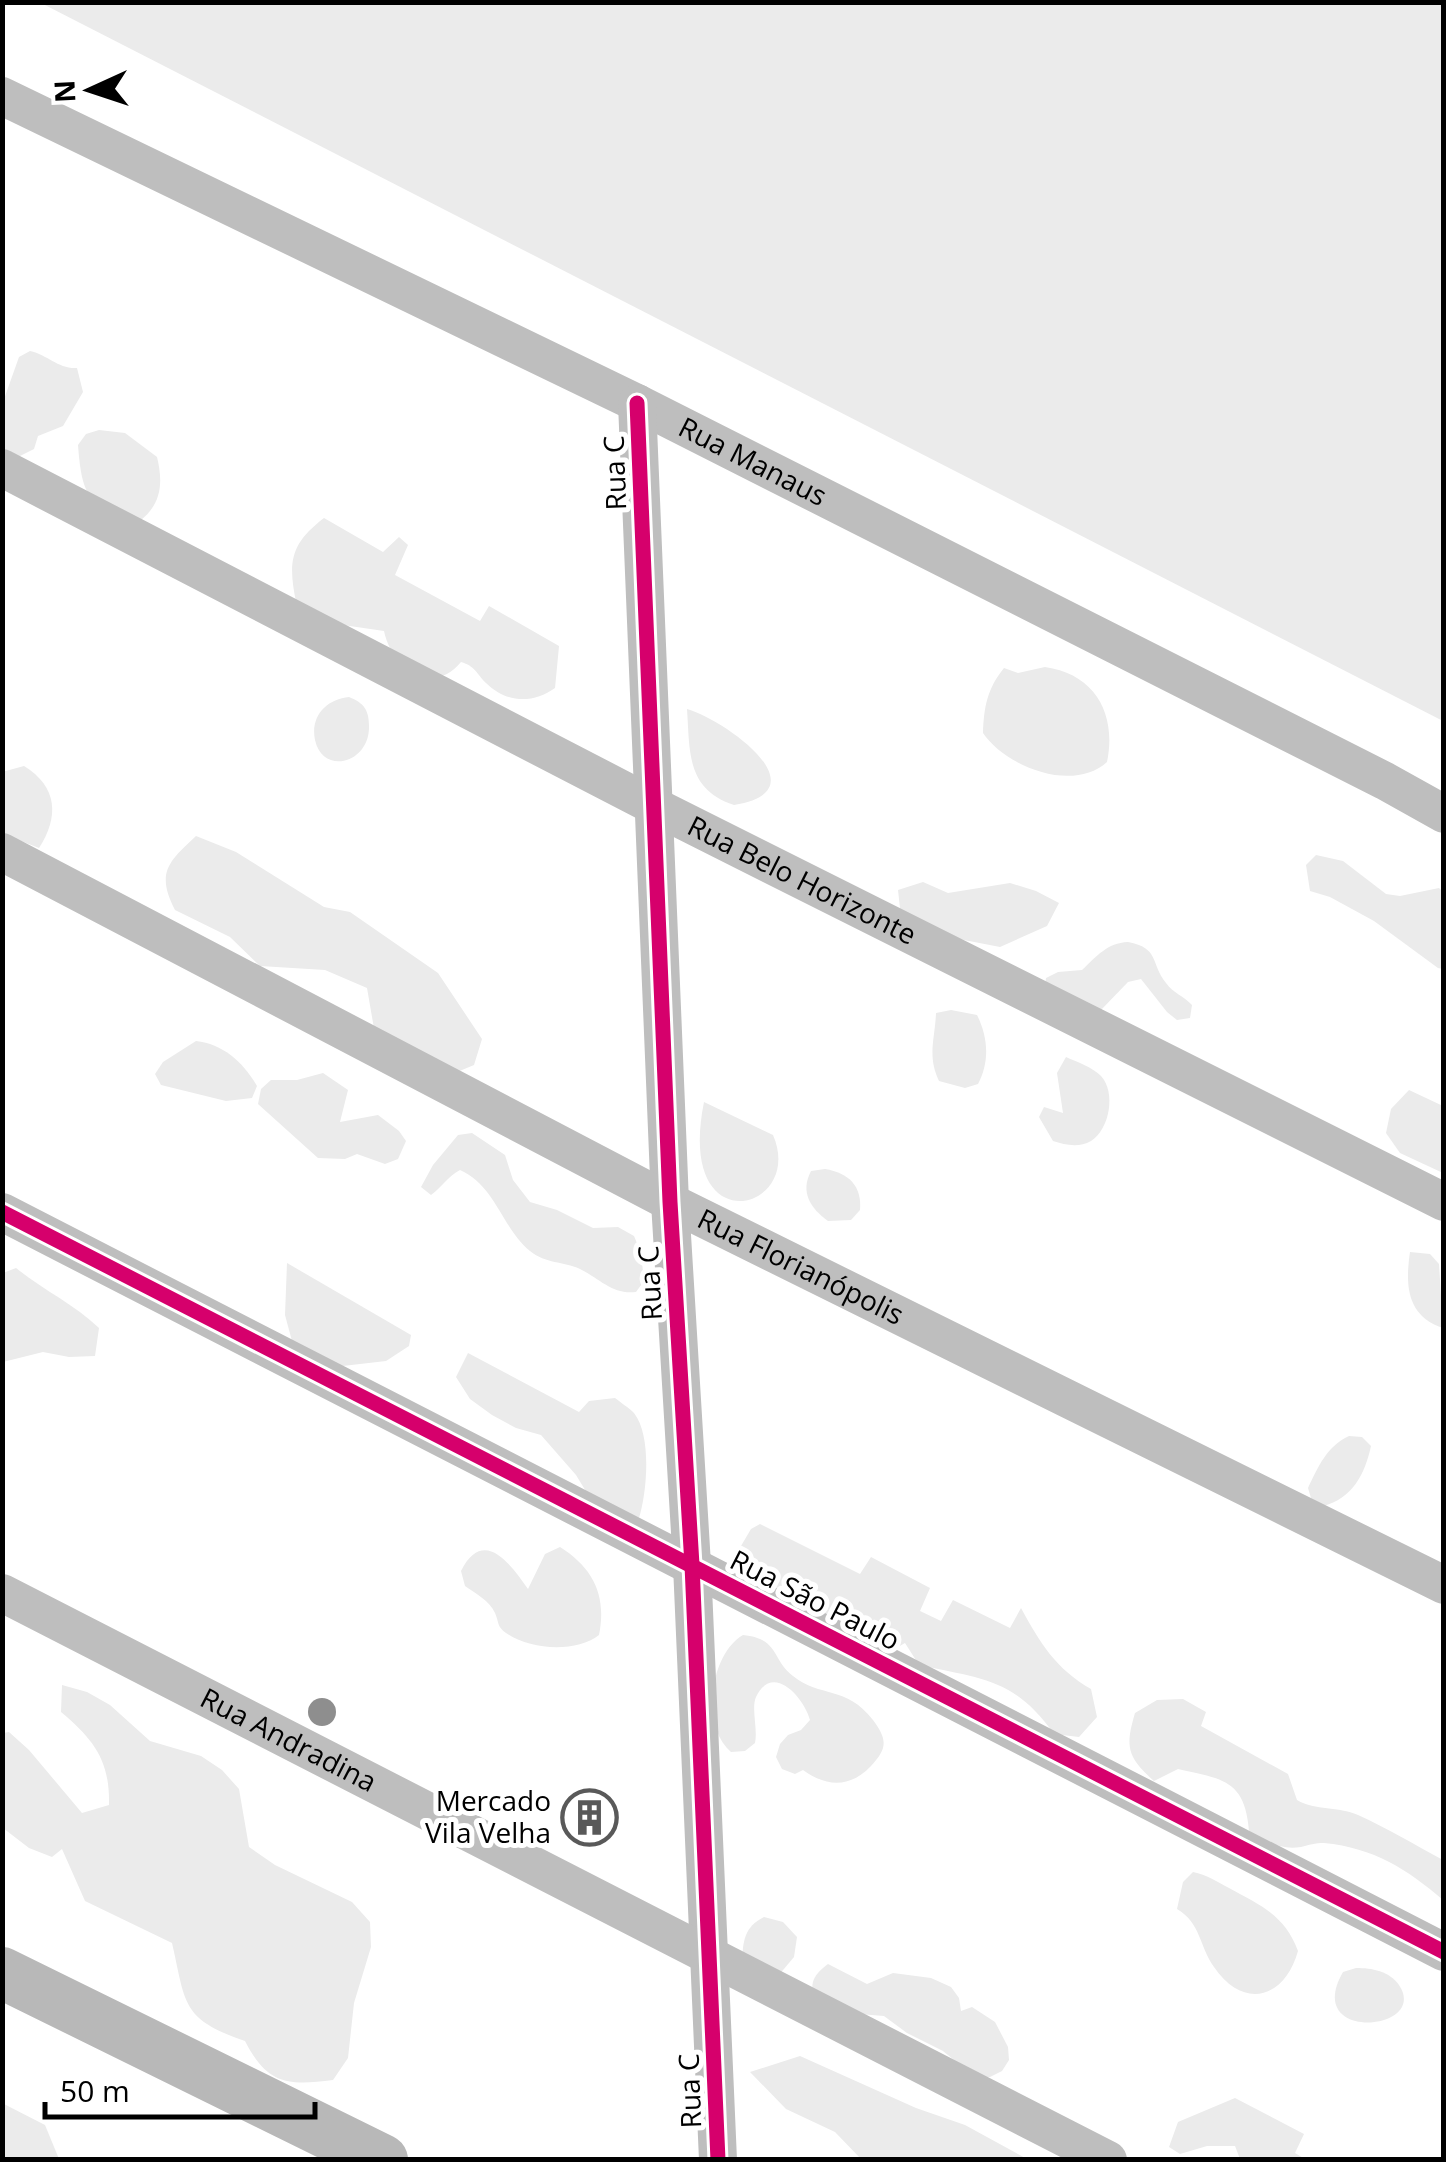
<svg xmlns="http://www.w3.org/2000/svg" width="1446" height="2162" viewBox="0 0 1446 2162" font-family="'Open Sans',sans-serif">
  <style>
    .green { fill: #ebebeb }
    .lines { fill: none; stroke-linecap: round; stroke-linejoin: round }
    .street { stroke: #bebebe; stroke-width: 38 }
    .secondary { stroke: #b8b8b8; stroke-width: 52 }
    .cycleway-casing { stroke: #fff; stroke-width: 21 }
    .cycleway { stroke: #d6006c; stroke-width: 15 }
    .tree { fill: #8e8e8e }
    .labels { text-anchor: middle; stroke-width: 10; stroke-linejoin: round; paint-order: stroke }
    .street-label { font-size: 28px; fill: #000; stroke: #fff }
    .poi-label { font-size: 28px; fill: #000; stroke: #fff; text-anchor: end }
  </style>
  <rect width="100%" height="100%" fill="#fff"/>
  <g class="green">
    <polygon points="41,3 1443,3 1443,721"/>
    <path d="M30,351c18,4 28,18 47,17l6,24 -20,34 -25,10 -4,13 -14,7h-13l-4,-3v-51l16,-45z"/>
    <path d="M99,430l26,3 32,24c6,25 5,46 -16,63 -52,-13 -59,-21 -63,-75l8,-11z"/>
    <path d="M324,518l59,34 16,-15 9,8 -13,30 85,46 9,-15 70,40 -4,42c-22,16 -49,15 -69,-5 -10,-10 -11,-17 -25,-21 -28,35 -70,5 -77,-31l-41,-6 -47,-23c-8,-40 -6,-58 28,-84z"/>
    <path d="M1045,667c50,7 72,47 62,95 -34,31 -101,5 -124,-29 1,-26 4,-44 21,-65l14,5z"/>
    <path d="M349,697c15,6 20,13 20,29 1,37 -46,50 -54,14 -5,-24 12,-41 34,-43z"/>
    <path d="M687,709c36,10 138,81 47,96 -48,-16 -44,-53 -47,-96z"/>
    <path d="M24,766c34,21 35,51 15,82l-36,-14 -1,-62z"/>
    <path d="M196,836l40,16 88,55 26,5 88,61 44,66 -8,26 -24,10 -74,-35 -9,-52 -42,-18 -65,-4 -30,-29 -55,-27c-19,-37 -7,-48 21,-74z"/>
    <polygon points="1316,855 1343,861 1386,894 1400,896 1439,888 1443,892 1443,969 1438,968 1374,921 1330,897 1310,891 1306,865"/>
    <polygon points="923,882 948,893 1010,883 1036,891 1059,903 1047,926 1000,947 923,932 901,917 898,890"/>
    <path d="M1128,942c32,6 22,21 38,41 7,10 18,13 26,22l-2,13 -13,2 -10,-8 -26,-33 -13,3 -28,29 -56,-17 2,-16 12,-6 24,-2c15,-14 25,-27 46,-28z"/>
    <path d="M951,1010l26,5c11,22 13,46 1,69l-13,4 -26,-7c-12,-25 -4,-42 -3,-68z"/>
    <path d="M196,1041c27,3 47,21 61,45l-5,12 -26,3 -65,-16 -6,-11 8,-12z"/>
    <path d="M1066,1057c11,5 26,10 35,19 15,16 9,53 -10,65 -12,7 -26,4 -38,0l-14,-24 5,-10 19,6 -6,-40z"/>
    <polygon points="323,1073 348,1090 340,1122 378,1115 399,1131 406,1141 398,1159 385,1164 357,1154 345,1159 318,1158 258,1104 261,1089 271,1080 297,1080"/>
    <polygon points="1409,1090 1443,1106 1443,1173 1400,1153 1386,1133 1391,1109"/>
    <path d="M704,1102l69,33c33,76 -98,111 -69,-33z"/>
    <path d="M472,1133l33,22 8,25 17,22 27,8 36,18 25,-1 16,9 7,17 3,28 -8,11c-23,3 -36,-13 -56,-23 -17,-8 -34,-5 -50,-18 -28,-23 -35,-66 -70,-81 -13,7 -18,17 -29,25l-10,-8 12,-22 25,-30z"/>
    <path d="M825,1169c24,4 37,17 35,41l-9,10 -23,1c-18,-13 -28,-29 -17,-50z"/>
    <path d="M1410,1252l20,2 9,10 4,64c-36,-12 -38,-42 -33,-76z"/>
    <polygon points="287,1263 411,1335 409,1346 386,1361 334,1367 292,1341 285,1315"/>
    <path d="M16,1268c27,22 58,36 83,60l-4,28 -26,1 -26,-5 -40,10v-89z"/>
    <path d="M468,1353l111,59 10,-11 26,-3c5,4 14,10 19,15 18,23 13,79 5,105l-49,-20 -14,-23 -35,-40 -25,-7 -24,-13 -22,-16 -14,-22z"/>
    <path d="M1349,1436l13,1 9,9c-6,28 -19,53 -48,60l-12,-8 -3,-10c10,-21 19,-42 41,-52z"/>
    <path d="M760,1524l100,50 11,-17 59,31 -10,23 21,10 12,-21 57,28 11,-20c19,35 35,61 70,81l6,28 -18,20 -25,-3c-40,-56 -72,-55 -135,-69l-14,-22 -23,13 -132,-81 -12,-24 13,-22z"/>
    <path d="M560,1547c33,21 47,48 39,88 -23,18 -69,15 -93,-2 -9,-6 -7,-11 -11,-20 -5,-12 -20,-20 -30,-27l-4,-15c23,-45 50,-6 67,18l17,-35z"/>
    <path d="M743,1635c37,4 28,24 50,41 27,22 53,9 80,44 15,20 14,29 -2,46 -20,21 -43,22 -68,4l-8,4 -13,-5 -6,-12 4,-13 8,-9 13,-5 9,-10c-6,-22 -37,-58 -54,-23 -5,11 2,32 -1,46l-10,8 -14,1c-30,-25 -22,-97 12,-117z"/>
    <path d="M62,1685l25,7 23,13 40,36 51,15 21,14 17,19 10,58 26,18 77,37 18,20 1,25 -17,56 -6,55 -15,22c-46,6 -66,4 -88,-39 -64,-22 -59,-37 -73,-98l-87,-42 -23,-52 -10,8 -23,-9 -26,-20v-95l6,-1 20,18 53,63 27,-8c1,-45 -15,-65 -48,-93z"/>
    <path d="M1183,1699l23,13 -5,14 87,48 9,26c19,11 41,6 61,15 29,13 57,30 85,45v40c-36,-31 -69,-52 -119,-57 -9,0 -15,2 -23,4 -21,3 -35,-5 -52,-16 -4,-51 -26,-52 -71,-62l-24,12c-27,-24 -29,-34 -19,-68l22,-13z"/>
    <path d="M1193,1872c14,3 23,9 36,16 31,17 56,27 69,63 -13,47 -54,60 -84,16 -15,-21 -13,-44 -37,-58l6,-27z"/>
    <path d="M764,1917l19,5 14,15 -3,20 -16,19 -36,-14c1,-21 2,-35 22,-45z"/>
    <path d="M828,1964l39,20 26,-11 38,5 20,9 8,11 2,13 11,-4 23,15 13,25 1,13 -7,11 -12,6h-15l-32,-26 -36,-18 -23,-17 -50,-4 -21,-16c-3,-16 3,-23 15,-32z"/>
    <path d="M1356,1968c16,0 33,3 43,17 31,46 -97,58 -56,-13z"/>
    <polygon points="800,2056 916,2108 965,2125 1027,2159 861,2159 835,2132 786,2109 750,2072"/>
    <polygon points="1235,2098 1304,2134 1295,2153 1305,2159 1240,2159 1235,2146 1207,2146 1180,2154 1169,2147 1178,2122"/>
    <polygon points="2,2103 45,2125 59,2159 3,2159"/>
  </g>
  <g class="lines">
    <g class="street">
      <path id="s1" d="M2,96l635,307 748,378 59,33"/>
      <polyline points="637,403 670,1202 692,1565 718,2160"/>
      <path id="s2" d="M2,468l652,338 790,396"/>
      <path id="s3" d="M2,852l668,350 774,383"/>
      <polyline points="2,1212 1444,1952"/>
      <path id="s4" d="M2,1593l1106,567"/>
    </g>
    <polyline class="secondary" points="2,1973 382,2160"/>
    <defs>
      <g id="cycleway">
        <polyline points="637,403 670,1202 692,1565 718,2160"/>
        <polyline points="2,1212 1444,1952"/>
      </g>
    </defs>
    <use href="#cycleway" class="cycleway-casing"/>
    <use href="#cycleway" class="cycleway"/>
  </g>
  <circle class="tree" cx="322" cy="1712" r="14"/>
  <defs>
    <symbol id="building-ring" viewBox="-11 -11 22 22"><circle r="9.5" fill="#fff" stroke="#595959" stroke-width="1.5"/><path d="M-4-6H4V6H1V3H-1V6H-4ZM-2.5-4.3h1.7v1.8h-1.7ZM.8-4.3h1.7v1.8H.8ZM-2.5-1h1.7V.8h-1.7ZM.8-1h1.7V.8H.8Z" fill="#595959"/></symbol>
  </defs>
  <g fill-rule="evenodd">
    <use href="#building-ring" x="558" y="1786" width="63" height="63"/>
  </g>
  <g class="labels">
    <g class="street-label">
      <text dy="10" stroke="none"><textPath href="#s1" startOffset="835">Rua Manaus</textPath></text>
      <text transform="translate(615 473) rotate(-92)" y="10">Rua C</text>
      <text dy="10" stroke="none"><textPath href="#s2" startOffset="900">Rua Belo Horizonte</textPath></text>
      <text dy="10" stroke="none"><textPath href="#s3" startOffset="900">Rua Florianópolis</textPath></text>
      <text transform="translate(650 1283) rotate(-93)" y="10">Rua C</text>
      <text transform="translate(815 1600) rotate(27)" y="10">Rua São Paulo</text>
      <text dy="10" stroke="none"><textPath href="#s4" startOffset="322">Rua Andradina</textPath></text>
      <text transform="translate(690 2091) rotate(-92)" y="10">Rua C</text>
    </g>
    <g class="poi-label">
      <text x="551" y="1811">Mercado<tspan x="551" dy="32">Vila Velha</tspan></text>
    </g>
  </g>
  <rect width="1446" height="2162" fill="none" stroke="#000000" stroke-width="10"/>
  <g transform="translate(90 90) rotate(267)" stroke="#ffffff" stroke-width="8" paint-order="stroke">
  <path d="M0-8L18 38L0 25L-18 38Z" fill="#000000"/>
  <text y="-15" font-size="28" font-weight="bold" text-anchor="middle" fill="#000000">N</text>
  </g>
  <path d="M45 2102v15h270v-15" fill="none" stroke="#000000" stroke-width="5"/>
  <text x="60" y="2102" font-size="30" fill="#000000" stroke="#ffffff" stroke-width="8" paint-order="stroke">50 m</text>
</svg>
